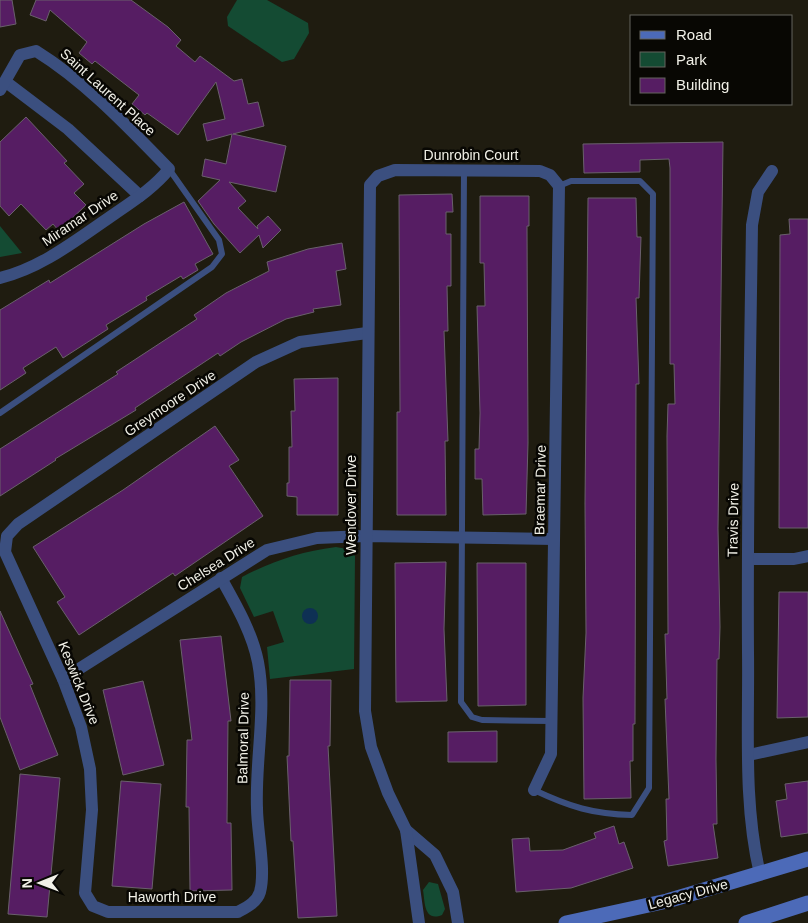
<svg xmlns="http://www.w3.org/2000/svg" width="808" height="923" viewBox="0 0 808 923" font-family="Helvetica,sans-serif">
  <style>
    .green { fill: #144b33 }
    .water { fill: #0e3054 }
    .building { fill: #561d63; stroke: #6a606c }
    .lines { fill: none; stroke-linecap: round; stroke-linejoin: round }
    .service { stroke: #3b4f7f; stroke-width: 6 }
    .minor { stroke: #3b4f7f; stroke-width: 12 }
    .secondary { stroke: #4c6ab8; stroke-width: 15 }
    .labels { text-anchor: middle; stroke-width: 5; stroke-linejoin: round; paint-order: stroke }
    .street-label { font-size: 14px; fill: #f1f0e7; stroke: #080703 }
  </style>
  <rect width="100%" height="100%" fill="#1f1c10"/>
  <g class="green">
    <polygon points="237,0 267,0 308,23 309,33 294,59 282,62 228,26 227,17"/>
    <polygon points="0,226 22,253 0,257"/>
    <path d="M336,547l11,2 8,7 -1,113 -84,10 -3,-32 17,-5 -11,-31 -19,6 -14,-29 2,-11c33,-17 58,-25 94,-30z"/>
    <path d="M429,882l9,2 7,25 -3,6c-18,7 -17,-12 -19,-25z"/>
  </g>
  <circle class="water" cx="310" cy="616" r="8"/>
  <g class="building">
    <polygon points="0,0 12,0 16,24 0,27"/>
    <polygon points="36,0 131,0 168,27 181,40 176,46 195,62 200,56 234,81 242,79 248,104 258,102 264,126 233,134 286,146 276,192 229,182 246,201 238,208 258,229 257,226 268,216 281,230 263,248 259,235 240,253 214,224 198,201 220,180 202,176 205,159 226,164 232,134 207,141 203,124 225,119 216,82 178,135 147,113 145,115 132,104 139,95 95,61 92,64 79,53 87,42 50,10 46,21 30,15"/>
    <polygon points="26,117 67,161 64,163 84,184 74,193 86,205 59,231 53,224 46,230 21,204 9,216 0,206 0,142"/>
    <polygon points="723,142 718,529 720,627 719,659 717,659 716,759 717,824 713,824 718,858 668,866 664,841 667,840 666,799 669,799 665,699 667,699 665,634 668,634 667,436 668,404 675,404 674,364 670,364 670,168 669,159 640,160 640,172 584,173 583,144"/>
    <polygon points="452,194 453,212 446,212 446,234 451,234 451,286 447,286 448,331 444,331 448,441 445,441 446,515 397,515 397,412 400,412 399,195"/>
    <polygon points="480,196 529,196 529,226 527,226 528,443 526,514 483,515 482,479 475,479 475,449 479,449 480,413 477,306 485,306 484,263 480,263"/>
    <polygon points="588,198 636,198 637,237 641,237 639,298 636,298 639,384 636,384 635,724 633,724 633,761 630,761 631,798 584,799 583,698 586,633 585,503"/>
    <polygon points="184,202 213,254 195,264 198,270 183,279 181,276 146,297 147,300 106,325 108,329 63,358 56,347 23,368 26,373 0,390 0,310 49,280 50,283 144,224"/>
    <polygon points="789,219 808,219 808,528 779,528 780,235 790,234"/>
    <polygon points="342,243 346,269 336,271 341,305 313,309 314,312 286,319 241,342 220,356 218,353 135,408 136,410 55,459 56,460 0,496 0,449 118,374 116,372 197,319 194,315 226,293 269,271 267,262 308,249"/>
    <polygon points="338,378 338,515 297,515 297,497 287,496 287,483 289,483 289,447 292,447 291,411 295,411 294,379"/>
    <polygon points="215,426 239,460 229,466 263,516 175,576 173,573 79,635 57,602 65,597 33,547 123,490"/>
    <polygon points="446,562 444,629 447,701 396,702 395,563"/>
    <polygon points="477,563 526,563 526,705 478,706"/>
    <polygon points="779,592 808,592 808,717 777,718"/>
    <polygon points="0,611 33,684 30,685 58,755 20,770 0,717"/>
    <polygon points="221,636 231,721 228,721 227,823 231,823 232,890 190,891 189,807 186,807 187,740 192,740 180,640"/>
    <polygon points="290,680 331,680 330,746 328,746 337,916 298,918 293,841 291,841 287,756 289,756"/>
    <polygon points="143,681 164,765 123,775 103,690"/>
    <polygon points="497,731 497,762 448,762 448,732"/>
    <polygon points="20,774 60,778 47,917 8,914"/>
    <polygon points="121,781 161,784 152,889 112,886"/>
    <polygon points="808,781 808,833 781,837 776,801 787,799 785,784"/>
    <polygon points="614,826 619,844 624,842 633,868 571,888 516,892 512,839 529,838 530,851 563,850 596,838 594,833"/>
  </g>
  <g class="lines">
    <g class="service">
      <polyline points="464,170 461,702 472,717 482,720 551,721"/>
      <polyline points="0,413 212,267 222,254 219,240 169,169"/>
      <path d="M534,790c36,17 59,24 98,25l17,-27 4,-594 -13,-13h-69l-12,5"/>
    </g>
    <g class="minor">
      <polyline points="6,82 68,129 140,196"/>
      <path d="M0,90l20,-35 16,-4c50,31 92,76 133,118 -16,20 -39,34 -59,48 -35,24 -69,51 -110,61"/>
      <polyline points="748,559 794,559 808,556"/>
      <path d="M221,578c15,27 31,54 37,84 9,47 -3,98 -1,146 0,23 9,62 3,84 -3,10 -13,15 -22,20h-130l-15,-6 -8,-13 7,-83 -2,-41 -9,-42 -18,-48 -58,-127 2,-16 11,-12 238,-162 44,-20 67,-9"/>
      <polyline points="63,679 267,550 317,538 365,536 554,539"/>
      <polyline points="749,755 808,742"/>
      <polyline points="406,830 435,855 453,892 458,923"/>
      <path d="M760,874c-17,-70 -11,-150 -12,-222 -1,-142 2,-285 4,-427l6,-33 14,-21"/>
      <polyline points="419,923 406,830 388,793 371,747 365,711 370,185 378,176 395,170 540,171 550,175 559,186 551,754 534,790"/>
    </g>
    <g class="secondary">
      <polyline points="566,923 667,901 808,859"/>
      <polyline points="746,923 808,903"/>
    </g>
  </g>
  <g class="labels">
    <g class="street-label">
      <text transform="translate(108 92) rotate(42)" y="5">Saint Laurent Place</text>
      <text x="471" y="160">Dunrobin Court</text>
      <text transform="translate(80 218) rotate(-34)" y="5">Miramar Drive</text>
      <text transform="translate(170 403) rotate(-34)" y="5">Greymoore Drive</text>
      <text transform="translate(540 490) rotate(-89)" y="5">Braemar Drive</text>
      <text transform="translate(351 505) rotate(-90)" y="5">Wendover Drive</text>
      <text transform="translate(733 520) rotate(-89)" y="5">Travis Drive</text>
      <text transform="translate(216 564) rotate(-32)" y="5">Chelsea Drive</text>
      <text transform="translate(79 683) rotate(68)" y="5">Keswick Drive</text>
      <text transform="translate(243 738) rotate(-89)" y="5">Balmoral Drive</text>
      <text transform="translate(688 894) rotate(-15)" y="5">Legacy Drive</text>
      <text x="172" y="902">Haworth Drive</text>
    </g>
  </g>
  <rect x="630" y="15" width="162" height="90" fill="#080703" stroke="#65645e"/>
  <rect x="640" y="31" width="25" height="8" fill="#4c6ab8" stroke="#65645e"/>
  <text x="676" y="40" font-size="15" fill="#f1f0e7">Road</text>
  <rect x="640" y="52" width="25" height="15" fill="#144b33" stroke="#65645e"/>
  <text x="676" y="65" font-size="15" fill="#f1f0e7">Park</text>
  <rect x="640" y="78" width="25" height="15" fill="#561d63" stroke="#65645e"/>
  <text x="676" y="90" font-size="15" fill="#f1f0e7">Building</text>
  <g transform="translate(40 883) rotate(269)" stroke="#080703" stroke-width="4" paint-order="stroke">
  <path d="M0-4L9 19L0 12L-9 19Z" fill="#f1f0e7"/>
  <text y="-8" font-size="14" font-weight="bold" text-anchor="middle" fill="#f1f0e7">N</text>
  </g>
</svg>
